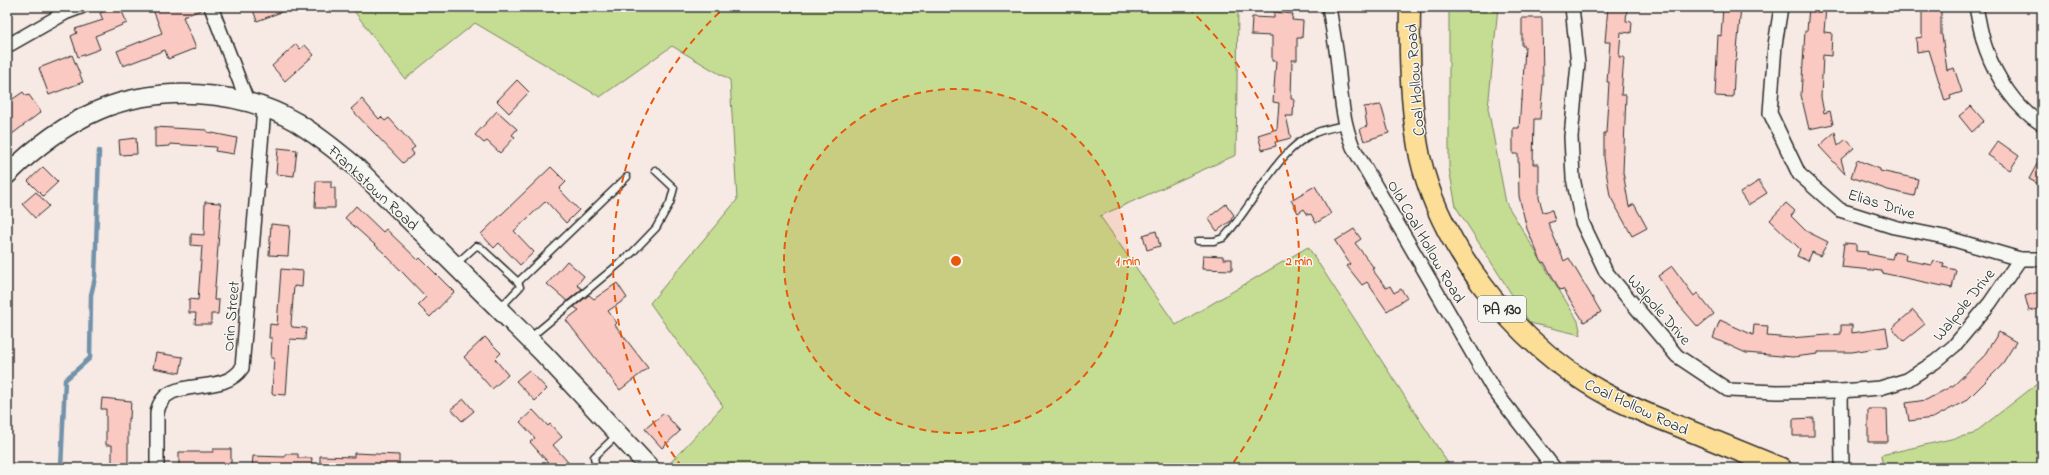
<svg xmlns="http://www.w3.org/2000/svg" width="2049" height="475" viewBox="0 0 2049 475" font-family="'Indie Flower',sans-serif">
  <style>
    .green { fill: #c5dd93; stroke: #78845f }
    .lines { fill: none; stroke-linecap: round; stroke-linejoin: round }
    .stream { stroke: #7192aa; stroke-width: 4.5 }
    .building { fill: #facac2; stroke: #2b2b2b }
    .lane-casing { stroke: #2b2b2b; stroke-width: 9 }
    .street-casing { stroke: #2b2b2b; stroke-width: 16 }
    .secondary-casing { stroke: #2b2b2b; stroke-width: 21 }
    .primary-casing { stroke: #2b2b2b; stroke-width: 23 }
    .lane { stroke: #f6f6f2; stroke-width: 6 }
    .street { stroke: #f6f6f2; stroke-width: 13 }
    .secondary { stroke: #f6f6f2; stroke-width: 18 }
    .primary { stroke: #fdde96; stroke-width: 20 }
    .ring { fill: none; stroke: #e8590c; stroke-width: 2; stroke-dasharray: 7 5 }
    .labels { text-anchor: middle; stroke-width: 3; stroke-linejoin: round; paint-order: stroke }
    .shield { fill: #f6f6f2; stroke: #686867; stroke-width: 1 }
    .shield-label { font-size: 15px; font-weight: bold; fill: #2b2b2b }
    .street-label { font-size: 16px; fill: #2b2b2b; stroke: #f6f6f2 }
    .centre { fill: #e8590c; stroke: #f6f6f2; stroke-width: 2 }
    .ring-label { font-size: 12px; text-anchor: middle; font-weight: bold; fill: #e8590c; stroke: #f6f6f2; stroke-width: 3; stroke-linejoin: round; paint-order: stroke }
  </style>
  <rect width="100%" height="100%" fill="#f7e9e4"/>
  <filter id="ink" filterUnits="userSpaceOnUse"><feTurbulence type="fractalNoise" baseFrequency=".025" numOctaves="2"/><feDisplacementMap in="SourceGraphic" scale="8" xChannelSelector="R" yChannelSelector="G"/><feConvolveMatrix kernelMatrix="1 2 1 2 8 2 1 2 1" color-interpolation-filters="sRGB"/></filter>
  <g filter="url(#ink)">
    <g class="green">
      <polygon points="351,7 1238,7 1236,155 1100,216 1176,325 1308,247 1451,468 677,468 671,462 723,406 650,303 737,200 730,80 672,46 600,97 475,23 405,79"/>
      <polygon points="1449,7 1498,7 1488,108 1506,203 1578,321 1581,335 1530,323 1456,207 1449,168"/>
      <polygon points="2042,380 2042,468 1883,468 1881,455 1973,434"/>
    </g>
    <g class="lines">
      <polyline class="stream" points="61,468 65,380 90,358 91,295 95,278 99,151"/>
    </g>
    <g class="building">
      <polygon points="114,7 120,7 127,23 95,36 100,49 78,57 71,36 77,33 75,29 103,20 100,13"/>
      <polygon points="152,7 203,7 203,9 183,17 196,48 168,59 165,50 123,66 117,51 162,33"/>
      <polygon points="252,7 292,7 292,8 257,21"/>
      <polygon points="1608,7 1627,7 1626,21 1632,22 1631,33 1621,32 1619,57 1624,57 1621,95 1626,95 1623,172 1629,207 1634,204 1647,228 1632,236 1610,196 1604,158 1604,133 1606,133 1609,82 1607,82 1610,42 1605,42"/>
      <polygon points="1723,7 1741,7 1736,61 1735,61 1733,97 1715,96 1718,35 1721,36"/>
      <polygon points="1809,7 1826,7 1824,32 1832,33 1831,56 1823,55 1821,97 1824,113 1830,111 1833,124 1809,129 1801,95 1805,31 1807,31"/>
      <polygon points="1922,7 1941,7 1941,35 1942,35 1947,70 1954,68 1962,92 1950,96 1951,99 1945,101 1929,50 1917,52 1916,38 1922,37"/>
      <polygon points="1274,12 1293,14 1292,20 1303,21 1302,38 1297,38 1297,60 1292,60 1291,99 1294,99 1293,116 1286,116 1291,138 1275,142 1276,146 1262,150 1258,135 1277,129 1279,103 1273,102 1276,61 1272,61 1272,36 1251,35 1252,17 1274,18"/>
      <polygon points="1522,18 1542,18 1543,82 1540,119 1534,119 1533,164 1539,164 1539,198 1543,212 1552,210 1555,221 1548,223 1564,261 1569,258 1601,312 1584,322 1563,289 1560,290 1544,262 1542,263 1527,229 1519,196 1518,154 1513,154 1513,128 1519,128 1521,100 1522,100 1525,46 1522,46"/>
      <polygon points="296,44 300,49 305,45 314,55 285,81 272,66"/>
      <polygon points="72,55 83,82 49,95 39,68"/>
      <polygon points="517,80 529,92 509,113 497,101"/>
      <polygon points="23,92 26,96 29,95 41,112 7,138 7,103"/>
      <polygon points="362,99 379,119 381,117 385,121 389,118 415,147 411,150 414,154 403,163 351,109"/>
      <polygon points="1381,105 1389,133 1364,141 1360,129 1367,126 1364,107"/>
      <polygon points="1971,106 1984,121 1972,132 1959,116"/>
      <polygon points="497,111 517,129 512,135 515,137 500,153 487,141 484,143 475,135"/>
      <polygon points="155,127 207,130 207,132 237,138 234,154 215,151 216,147 170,144 170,146 155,147"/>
      <polygon points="1835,132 1838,146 1846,139 1854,148 1841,159 1845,174 1819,146"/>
      <polygon points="136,138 137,154 120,155 119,140"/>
      <polygon points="1998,141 2019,156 2010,170 1988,155"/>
      <polygon points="278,148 297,150 294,176 276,174"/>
      <polygon points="2042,155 2042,186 2029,179"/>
      <polygon points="1857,160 1880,169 1880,171 1918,179 1914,196 1888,190 1851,177"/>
      <polygon points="43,167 58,182 43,196 28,181"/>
      <polygon points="551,167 566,182 559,189 579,210 566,223 546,201 514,231 534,252 520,265 499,243 494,248 481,234"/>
      <polygon points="316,181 331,181 331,188 335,188 335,208 315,208"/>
      <polygon points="1759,181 1767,193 1748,205 1740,193"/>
      <polygon points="1315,186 1331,214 1316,223 1311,214 1308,215 1304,209 1298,213 1291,200"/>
      <polygon points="36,192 49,206 35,218 22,204"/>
      <polygon points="205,202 220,203 221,206 214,300 219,300 218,314 211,314 211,324 195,324 196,313 189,313 189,299 198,300 202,246 191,245 191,234 204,235"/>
      <polygon points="1786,203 1795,211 1791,216 1806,231 1828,242 1820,256 1812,252 1808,261 1797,256 1800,249 1770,220"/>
      <polygon points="1226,204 1234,215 1231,218 1232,220 1217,231 1208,218"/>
      <polygon points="356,206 383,232 386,229 418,260 420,258 454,292 430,317 418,305 426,297 384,253 345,218"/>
      <polygon points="271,224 290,226 288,256 269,255"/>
      <polygon points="1354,229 1361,239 1355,243 1374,268 1372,269 1386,288 1390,286 1394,293 1401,289 1407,298 1387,311 1367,282 1362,285 1347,266 1350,264 1335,241"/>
      <polygon points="1156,231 1160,246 1147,250 1143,235"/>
      <polygon points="1844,243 1856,244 1856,251 1868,252 1867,254 1892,259 1894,252 1906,254 1905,260 1932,265 1934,261 1944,263 1943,267 1956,270 1952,288 1882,273 1882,271 1841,267"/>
      <polygon points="1203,255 1223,256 1223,259 1232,259 1232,270 1202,269"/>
      <polygon points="567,261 584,276 577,285 582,289 567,301 547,284"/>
      <polygon points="1672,266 1694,296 1697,293 1714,314 1698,327 1672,297 1658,276"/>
      <polygon points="281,269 303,271 302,287 294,286 291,324 292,327 306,328 305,340 290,339 286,395 272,394 274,358 271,358 272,338 269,338 270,324 277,325"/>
      <polygon points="617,283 627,298 608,311 617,323 615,325 648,368 620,390 566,320 579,310 574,307 589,295 594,299"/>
      <polygon points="2042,291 2042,308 2029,311 2025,296"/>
      <polygon points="1913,310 1925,324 1904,341 1892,328"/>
      <polygon points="1720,320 1753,335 1754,325 1768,326 1767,336 1790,338 1841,334 1841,325 1852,325 1852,333 1886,328 1889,346 1852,352 1818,352 1818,354 1793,357 1746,353 1713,338"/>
      <polygon points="1999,332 2016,342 2001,366 1967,400 1933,418 1909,421 1906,403 1926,400 1954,385 1983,357"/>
      <polygon points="485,337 501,353 495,359 508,375 492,389 464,357"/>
      <polygon points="156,353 183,357 180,373 153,368"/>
      <polygon points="529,370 547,389 535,401 516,381"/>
      <polygon points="102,398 131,401 130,418 128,418 128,468 112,468 112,445 106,445 106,409 101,409"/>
      <polygon points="464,399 474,411 462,421 451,409"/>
      <polygon points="1868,409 1887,409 1888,442 1868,442"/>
      <polygon points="533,410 548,426 550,424 562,437 553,445 573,468 553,468 530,442 535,438 520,422"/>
      <polygon points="664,413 680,431 662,448 645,429"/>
      <polygon points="1814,418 1814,436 1793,436 1793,419"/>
      <polygon points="213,449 231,449 231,468 179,468 179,452 213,452"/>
      <polygon points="354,453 399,455 399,468 320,468 320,456 354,457"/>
      <polygon points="285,454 298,454 298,458 312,458 311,468 252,468 253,456 285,457"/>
    </g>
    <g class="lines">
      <defs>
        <g id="lane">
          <path d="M1198,241h16l9,-3c29,-29 54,-90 92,-105 9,-4 20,-6 30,-8"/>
          <polyline points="456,264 476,246 480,247 518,282 520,287 501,307"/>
          <polyline points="518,282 627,177"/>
          <polyline points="531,337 632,253 656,228 670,203 674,188 655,170"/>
          <polyline points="596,468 594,457 617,435"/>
        </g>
        <g id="street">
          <polyline points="211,7 248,103"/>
          <path d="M1329,7c3,19 7,39 9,58 3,29 4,55 15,82l140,242 61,79"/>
          <polyline points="1572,7 1578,64 1571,137 1573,178 1582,222 1606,272 1677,356 1728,390 1777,392 1841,391 1880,388 1907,380 1935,362 1954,346 1990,303 2020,259"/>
          <polyline points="1781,7 1775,45 1770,113 1799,174 1840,210 1894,227 1944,237 2020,259 2042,259"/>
          <path d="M1976,7c3,14 5,29 10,42 10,28 30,60 56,75"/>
          <polyline points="7,46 65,13 81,7"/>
          <polyline points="1841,391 1842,468"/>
          <path d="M157,468v-55c7,-41 65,-14 85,-45l22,-259"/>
        </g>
        <path id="secondary" d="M7,175c26,-26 57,-50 92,-65 60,-25 140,-21 197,12 21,13 40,28 59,44l188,187 107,115"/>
        <path id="primary" d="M1410,7c-1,50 0,101 10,150 20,88 91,179 167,226 28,18 60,31 91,43 35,14 69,28 103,42"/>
      </defs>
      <use href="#lane" class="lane-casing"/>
      <use href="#street" class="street-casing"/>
      <use href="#secondary" class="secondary-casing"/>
      <use href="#primary" class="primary-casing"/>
      <use href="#lane" class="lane"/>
      <use href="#street" class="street"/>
      <use href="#secondary" class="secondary"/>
      <use href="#primary" class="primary"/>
    </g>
  </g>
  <circle cx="956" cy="261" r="172" fill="#e8590c" fill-opacity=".12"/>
  <g class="ring">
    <circle cx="956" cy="261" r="172"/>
    <path d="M682 467A343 343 0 0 1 724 8M1188 8A343 343 0 0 1 1230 467"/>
  </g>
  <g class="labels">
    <rect class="shield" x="1478" y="296" width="48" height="26" rx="3"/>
    <g class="shield-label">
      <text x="1502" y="314">PA 130</text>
    </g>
    <g class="street-label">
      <text transform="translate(1414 80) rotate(-94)" y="6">Coal Hollow Road</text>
      <text transform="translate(374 187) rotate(43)" y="6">Frankstown Road</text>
      <text transform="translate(1882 203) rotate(17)" y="6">Elias Drive</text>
      <text transform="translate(1427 241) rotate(60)" y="6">Old Coal Hollow Road</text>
      <text transform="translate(1963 304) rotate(-51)" y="6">Walpole Drive</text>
      <text transform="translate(1660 309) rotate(49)" y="6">Walpole Drive</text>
      <text transform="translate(230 316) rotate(-85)" y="6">Orin Street</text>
      <text transform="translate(1637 406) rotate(25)" y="6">Coal Hollow Road</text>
    </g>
  </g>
  <circle cx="956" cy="261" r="6" class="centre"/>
  <g class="ring-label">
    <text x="1128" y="265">1 min</text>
    <text x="1299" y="265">2 min</text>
  </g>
  <rect width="2049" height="475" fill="none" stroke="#f6f6f2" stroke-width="24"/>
  <rect x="12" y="12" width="2025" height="451" fill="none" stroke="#2b2b2b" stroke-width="1.5" filter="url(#ink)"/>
</svg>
